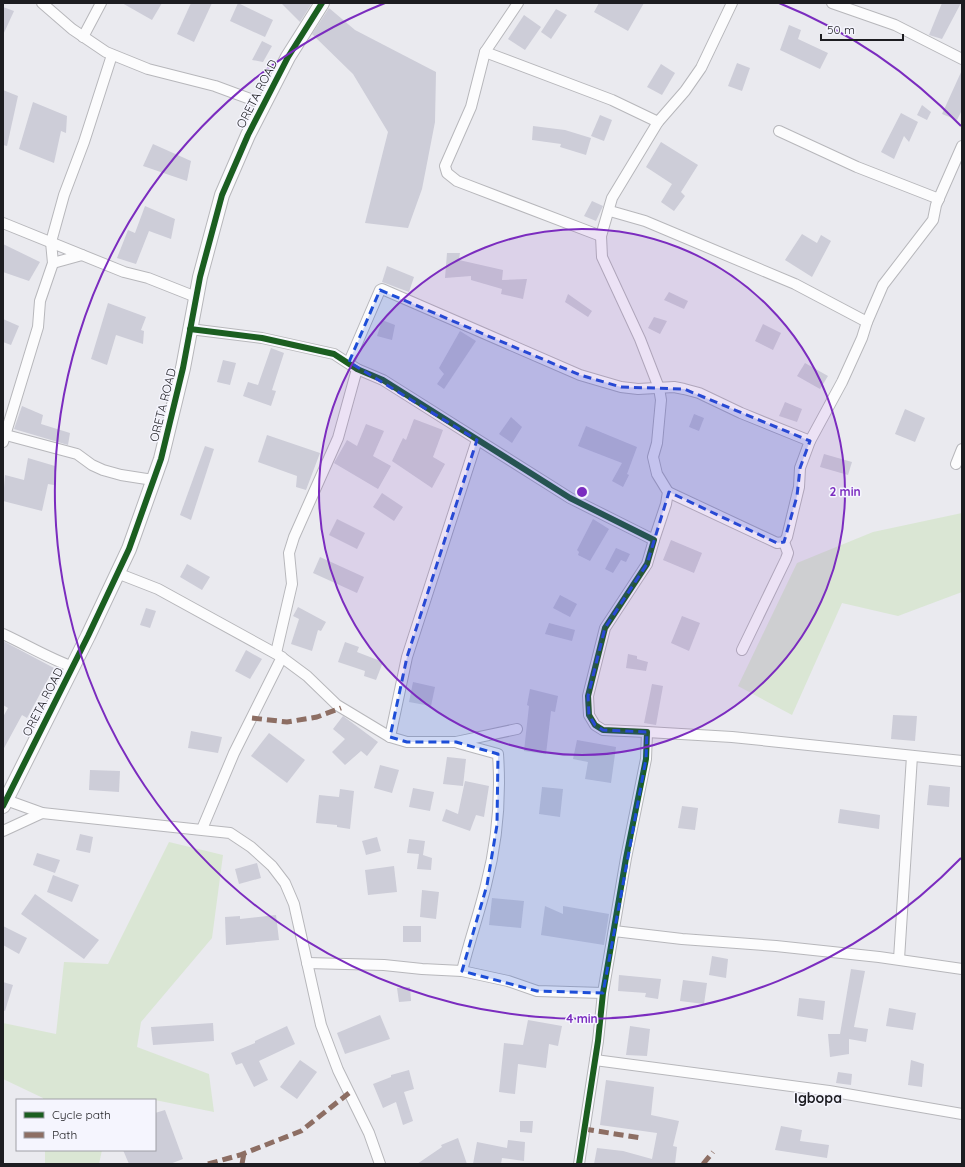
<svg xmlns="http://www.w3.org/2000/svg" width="965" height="1167" viewBox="0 0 965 1167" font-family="Quicksand,sans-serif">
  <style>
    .green { fill: #dae6d4 }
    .building { fill: #cdcdd8 }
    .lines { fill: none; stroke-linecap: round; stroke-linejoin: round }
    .street-casing { stroke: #b7b7bb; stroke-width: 12 }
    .secondary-casing { stroke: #b7b7bb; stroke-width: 16 }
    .street { stroke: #fcfcfd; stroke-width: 10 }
    .secondary { stroke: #fcfcfd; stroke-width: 14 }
    .quiet { stroke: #8d6e63; stroke-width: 5; stroke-dasharray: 10 5; stroke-linecap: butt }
    .cycleway-casing { stroke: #f5f5fe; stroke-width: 8 }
    .cycleway { stroke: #1b5e20; stroke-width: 6 }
    .marked { fill: #1d4ed8; fill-opacity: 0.2; stroke: #1d4ed8; stroke-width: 3; stroke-dasharray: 8 5; stroke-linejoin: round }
    .ring { fill: none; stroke: #7b2cbf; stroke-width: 2 }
    .labels { text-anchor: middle; stroke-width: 3; stroke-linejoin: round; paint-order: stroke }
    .street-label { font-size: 12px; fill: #1d1d21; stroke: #f5f5fe }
    .quarter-label { font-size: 14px; font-weight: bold; fill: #1d1d21; stroke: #f5f5fe }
    .centre { fill: #7b2cbf; stroke: #f5f5fe; stroke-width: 2 }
    .ring-label { font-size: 12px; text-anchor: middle; font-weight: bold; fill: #7b2cbf; stroke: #f5f5fe; stroke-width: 3; stroke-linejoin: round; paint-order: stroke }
  </style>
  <rect width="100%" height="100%" fill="#eaeaef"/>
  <g class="green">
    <polygon points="962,513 962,592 898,616 842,603 792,715 738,686 797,563 873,532"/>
    <polygon points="169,842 223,855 212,938 141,1022 137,1047 209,1074 214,1112 155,1100 43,1100 43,1098 3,1079 3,1023 56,1034 64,962 108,964"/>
    <polygon points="45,1150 102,1150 99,1164 45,1164"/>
  </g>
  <g class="building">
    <polygon points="122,3 162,3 152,20"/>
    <polygon points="191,3 212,3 194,42 177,34"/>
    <polygon points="238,3 273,20 265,37 230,21"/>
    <polygon points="281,3 312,3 300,22"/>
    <polygon points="599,3 644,3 628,31 594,12"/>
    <polygon points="942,3 961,3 942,39 929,35"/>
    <polygon points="3,7 14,11 3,35"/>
    <polygon points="329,8 355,30 436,72 435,122 422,189 408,228 365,223 388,132 353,74 312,34"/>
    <polygon points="556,9 567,15 551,39 541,32"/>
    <polygon points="524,15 541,27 525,50 508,39"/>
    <polygon points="789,25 801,30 798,39 828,53 820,69 780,50"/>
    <polygon points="262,41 272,46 263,62 252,60"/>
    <polygon points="737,63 750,68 742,91 728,86"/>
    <polygon points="661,64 675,73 662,95 647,87"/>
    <polygon points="962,70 962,110 957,120 942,114"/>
    <polygon points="3,90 18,96 7,146 3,145"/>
    <polygon points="33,102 67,116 66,133 61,131 54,163 19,149"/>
    <polygon points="922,105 931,112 927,120 917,115"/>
    <polygon points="901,113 918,122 909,142 904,136 894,159 881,152"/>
    <polygon points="600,115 612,120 604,141 591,136"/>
    <polygon points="533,126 565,130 591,138 586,155 560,147 561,144 532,140"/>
    <polygon points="661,142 698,165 681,192 685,196 674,211 661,202 672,184 646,167"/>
    <polygon points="153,144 191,161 187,181 143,166"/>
    <polygon points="592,201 603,206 596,221 584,216"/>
    <polygon points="145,206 175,219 171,239 149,231 136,264 117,258 128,230 135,233"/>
    <polygon points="802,234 817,243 821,235 831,241 812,277 785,260"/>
    <polygon points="3,244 40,262 29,281 3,272"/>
    <polygon points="447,253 460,253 459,260 503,270 502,280 527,279 523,299 501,294 502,289 471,280 471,276 445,278"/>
    <polygon points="387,266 414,277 409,292 382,282"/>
    <polygon points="669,292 688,301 684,309 664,300"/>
    <polygon points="568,294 592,311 588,317 565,302"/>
    <polygon points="108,303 146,317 141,330 144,331 143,344 116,335 107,365 91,359"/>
    <polygon points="654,317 667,321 660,334 648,328"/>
    <polygon points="3,319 19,326 11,345 3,342"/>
    <polygon points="382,320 395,325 392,340 377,336"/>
    <polygon points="763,324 781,333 773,350 755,341"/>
    <polygon points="460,331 476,341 444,389 437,384 444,374 439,368"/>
    <polygon points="271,348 284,353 272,390 276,391 271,406 243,396 248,382 258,385"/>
    <polygon points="223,360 236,363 230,385 217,382"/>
    <polygon points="805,363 828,376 820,389 797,376"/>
    <polygon points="785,402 802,409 797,422 779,416"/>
    <polygon points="22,406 43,415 41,424 70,433 68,445 14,429"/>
    <polygon points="905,409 925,418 915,442 895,434"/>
    <polygon points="694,414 704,418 699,431 689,427"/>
    <polygon points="511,417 522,427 512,443 499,434"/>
    <polygon points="414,419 443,430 433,457 445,464 432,488 392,461 403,438 406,440"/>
    <polygon points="366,424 384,431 373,456 391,466 378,489 334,463 347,440 357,446"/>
    <polygon points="586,426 637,447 627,474 629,475 623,487 612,481 622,463 578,446"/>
    <polygon points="267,435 320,453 306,490 296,487 297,476 258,462"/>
    <polygon points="205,446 214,449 191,520 180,515"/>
    <polygon points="824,454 852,462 848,475 820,467"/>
    <polygon points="28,458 55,466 54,485 48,484 42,511 3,501 5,475 24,480"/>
    <polygon points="382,493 403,507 394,521 373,507"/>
    <polygon points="337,519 365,533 357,549 329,535"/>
    <polygon points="593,519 609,529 590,561 578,555 579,552 577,550"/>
    <polygon points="671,540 702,553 694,573 663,560"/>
    <polygon points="616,548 630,554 626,562 621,560 613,573 605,569"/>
    <polygon points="320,557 364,577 357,593 313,573"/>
    <polygon points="187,564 210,577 202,590 180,577"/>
    <polygon points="560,595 577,604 570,617 553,608"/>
    <polygon points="298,607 326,622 321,631 318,630 312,651 291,644 299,619 293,616"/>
    <polygon points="146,608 156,611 150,628 140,625"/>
    <polygon points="682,616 700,623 689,651 671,643"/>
    <polygon points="549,623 575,630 572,641 545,634"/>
    <polygon points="3,641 54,668 27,718 22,715 3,750 3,717 8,708 3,705"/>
    <polygon points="345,642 359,647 357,652 383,662 376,680 364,676 365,671 338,662"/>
    <polygon points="246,650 262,659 250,679 235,671"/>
    <polygon points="628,654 637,656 637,659 648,662 646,671 626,668"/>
    <polygon points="413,682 435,687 431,706 409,702"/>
    <polygon points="652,684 663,686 656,725 644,723"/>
    <polygon points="530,689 558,696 555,712 551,711 546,754 524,751 529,706 527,705"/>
    <polygon points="893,715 917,716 915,741 891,739"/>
    <polygon points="343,716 378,742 367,756 361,751 345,765 332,752 345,739 333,729"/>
    <polygon points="191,731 222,737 218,753 188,748"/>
    <polygon points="269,733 305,760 287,783 251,756"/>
    <polygon points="577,740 616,747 611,783 585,779 588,762 573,759"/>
    <polygon points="447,757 466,759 463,786 443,784"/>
    <polygon points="380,765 399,770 392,793 374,788"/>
    <polygon points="90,770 120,771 119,792 89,790"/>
    <polygon points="465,781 489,786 484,817 476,815 470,831 442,821 446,809 458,814"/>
    <polygon points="929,785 950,787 949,807 927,805"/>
    <polygon points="542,787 563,789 560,817 539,814"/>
    <polygon points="413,788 434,792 430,811 409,807"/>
    <polygon points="340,789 354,791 350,829 337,827 337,825 316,823 319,795 339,797"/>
    <polygon points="682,806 698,808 695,830 678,828"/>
    <polygon points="840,809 880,815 879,829 838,823"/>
    <polygon points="80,834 93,837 90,853 76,850"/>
    <polygon points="377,837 381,851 366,855 362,841"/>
    <polygon points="409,839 425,841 423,855 432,858 431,870 417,869 419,854 407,853"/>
    <polygon points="37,853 60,860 55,873 33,865"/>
    <polygon points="257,863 261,878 239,884 235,869"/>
    <polygon points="394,866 397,892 368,895 365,870"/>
    <polygon points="53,875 79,885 72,902 47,892"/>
    <polygon points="422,890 439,892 436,919 420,917"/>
    <polygon points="35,894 99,940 84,959 21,914"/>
    <polygon points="492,898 524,901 521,928 489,925"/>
    <polygon points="545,906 563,914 563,906 609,914 604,945 541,935"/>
    <polygon points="276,915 279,940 226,945 225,917 240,916 240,919"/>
    <polygon points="3,926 27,938 19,954 3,945"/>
    <rect x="403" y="926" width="18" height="16"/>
    <polygon points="712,956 728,959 726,978 709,975"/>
    <polygon points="851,969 865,971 854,1027 868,1029 866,1042 849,1039 849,1054 830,1057 828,1034 840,1034"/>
    <polygon points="619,975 661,979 658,999 645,997 646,993 618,991"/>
    <polygon points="683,980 707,983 704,1004 680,1001"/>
    <polygon points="3,982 13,985 5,1011 3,1010"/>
    <polygon points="410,987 411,1001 399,1002 397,988"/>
    <polygon points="799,998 825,1001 823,1020 797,1016"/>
    <polygon points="889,1008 916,1013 913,1030 886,1026"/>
    <polygon points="380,1015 390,1039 345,1054 337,1033"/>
    <polygon points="528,1020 562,1026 558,1046 549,1044 546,1068 518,1064 515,1094 499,1092 504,1043 523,1045"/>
    <polygon points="213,1023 214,1041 153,1045 151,1027"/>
    <polygon points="287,1026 295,1044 259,1061 268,1080 254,1087 242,1063 236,1065 231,1053 255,1043 255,1041"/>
    <polygon points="630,1026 650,1029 647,1056 626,1055"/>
    <polygon points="300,1060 317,1072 297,1099 280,1087"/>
    <polygon points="911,1060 924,1064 922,1087 908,1085"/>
    <polygon points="409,1070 414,1089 404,1092 413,1121 403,1125 396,1102 383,1108 373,1084 391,1077 391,1075"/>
    <polygon points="838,1072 852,1074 851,1085 836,1083"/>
    <polygon points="606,1080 654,1087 651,1115 679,1121 673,1146 677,1147 675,1164 594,1164 597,1148 623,1151 652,1159 657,1133 600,1125"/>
    <polygon points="165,1110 183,1159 170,1164 129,1164 123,1150 155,1150 155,1113"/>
    <polygon points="520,1121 533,1121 532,1133 520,1132"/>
    <polygon points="781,1126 802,1130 800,1141 829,1145 827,1158 775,1150"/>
    <polygon points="458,1138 467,1164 417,1164 442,1147 441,1145"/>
    <polygon points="508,1140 525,1142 524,1161 502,1158 501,1164 473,1164 477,1142 507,1148"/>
  </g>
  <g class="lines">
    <defs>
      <g id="street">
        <polyline points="42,3 72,29 106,52 148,69 215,86 264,104"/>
        <polyline points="518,3 485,52 471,107 445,166 447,173 457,181 601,236"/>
        <polyline points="832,3 895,25 962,59"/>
        <polyline points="83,37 101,3"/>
        <polyline points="485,52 612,100 658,122"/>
        <polyline points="779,131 857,167 939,199"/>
        <polyline points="610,211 645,221 795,284 867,322"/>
        <polyline points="3,223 124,272 148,278 196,297"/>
        <polyline points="53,263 82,255"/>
        <polyline points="190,329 262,338 334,354 357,369 383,380 570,498 654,540 647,564 605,628 588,696 589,715 595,725 603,730 647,732 646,759 626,858 603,993 598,1041 579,1164"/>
        <polyline points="349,362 380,290 382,289 580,375 621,387 638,389 674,387 684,389 699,393 741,413 810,441"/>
        <polyline points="6,435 77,454 92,465 103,470 121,475 153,480"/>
        <polyline points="3,442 38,327 40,301 53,263 51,242 64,195 84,142 112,55"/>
        <polyline points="956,464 962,449"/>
        <polyline points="668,492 777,543 784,542 787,537 799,487 800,468 810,441 842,382 862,338 867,322 883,285 933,220 936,205 962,146"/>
        <polyline points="654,540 666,504 668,492 657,474 653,457 657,443 661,400 659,388 640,339 602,257 601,236 612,198 658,122 685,91 701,68 732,3"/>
        <polyline points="117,573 158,589 280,656 307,676 337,705 390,737 407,742 456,742 517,729"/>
        <path d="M3,634c24,11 45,24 70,33"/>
        <polyline points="742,650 786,559 788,553 784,542"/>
        <polyline points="276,653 292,584 289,553 294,537 338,438 357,369"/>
        <polyline points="647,732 732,737 962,761"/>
        <polyline points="390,737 407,657 477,440"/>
        <path d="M458,743l40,11c3,44 -1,89 -12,131 -7,29 -17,57 -24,86"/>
        <polyline points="6,800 42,813 230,833 251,847 272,866 285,883 294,904 321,1025 338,1070 369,1133 380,1164"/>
        <polyline points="202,829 234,753 282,657"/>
        <polyline points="3,831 42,813"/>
        <polyline points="614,931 682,939 776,946 879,957 962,969"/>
        <polyline points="899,959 912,756"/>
        <polyline points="307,963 384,965 422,969 462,971 508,981 537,991 603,993"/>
        <polyline points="595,1060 829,1091 962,1114"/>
      </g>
      <polyline id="secondary" points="3,806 88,636 129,549 161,459 183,368 200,277 222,195 248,135 288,57 322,3"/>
    </defs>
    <use href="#street" class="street-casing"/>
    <use href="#secondary" class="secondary-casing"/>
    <use href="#street" class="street"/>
    <use href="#secondary" class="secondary"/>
    <g class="quiet">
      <polyline points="252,718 287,722 317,717 341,708"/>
      <polyline points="584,1129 641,1138"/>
      <polyline points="208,1164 240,1155 301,1131 349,1093"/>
      <polyline points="242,1164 244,1153"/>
      <polyline points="703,1164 713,1152"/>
    </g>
    <defs>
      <g id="cycleway">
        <polyline points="190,329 262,338 334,354 357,369 383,380 570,498 654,540 647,564 605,628 588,696 589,715 595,725 603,730 647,732 646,759 626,858 603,993 598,1041 579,1164"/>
        <polyline points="3,806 88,636 129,549 161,459 183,368 200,277 222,195 248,135 288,57 322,3"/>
      </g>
    </defs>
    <use href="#cycleway" class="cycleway-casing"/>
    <use href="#cycleway" class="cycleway"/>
  </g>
  <path class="marked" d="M380,290l200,85 41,12 63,2 126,52 -10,27 -3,28 -13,46 -7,1 -108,-51 -22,72 -42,64 -17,68 1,19 6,10 8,5 44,2 -1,27 -43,234 -66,-2 -75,-20 25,-86 10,-60 1,-71 -42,-12h-49l-17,-5 17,-80 70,-217 -128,-78z"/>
  <circle cx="582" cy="492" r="263" fill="#7b2cbf" fill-opacity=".12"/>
  <g class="ring">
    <circle cx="582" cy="492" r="263"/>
    <path d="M961 858A527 527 0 1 1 385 3M779 3A527 527 0 0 1 961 126"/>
  </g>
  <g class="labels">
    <g class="street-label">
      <text transform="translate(257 94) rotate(-63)" y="4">ORETA ROAD</text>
      <text transform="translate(163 405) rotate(-76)" y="4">ORETA ROAD</text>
      <text transform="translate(43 702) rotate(-63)" y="4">ORETA ROAD</text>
    </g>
    <g class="quarter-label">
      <text x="818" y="1103">Igbopa</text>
    </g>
  </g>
  <circle cx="582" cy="492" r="6" class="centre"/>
  <g class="ring-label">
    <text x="845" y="496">2 min</text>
    <text x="582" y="1023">4 min</text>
  </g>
  <rect width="965" height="1167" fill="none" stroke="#1d1d21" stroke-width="8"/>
  <rect x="16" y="1099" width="140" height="52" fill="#f5f5fe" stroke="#9f9fa6"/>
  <rect x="24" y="1112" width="20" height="6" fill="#1b5e20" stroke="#9f9fa6"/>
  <text x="52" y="1119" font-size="12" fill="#1d1d21">Cycle path</text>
  <rect x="24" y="1132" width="20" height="6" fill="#8d6e63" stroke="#9f9fa6"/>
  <text x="52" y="1139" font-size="12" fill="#1d1d21">Path</text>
  <path d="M821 34v6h82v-6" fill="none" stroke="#1d1d21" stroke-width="2"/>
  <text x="827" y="34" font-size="12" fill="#1d1d21" stroke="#f5f5fe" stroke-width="3" paint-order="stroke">50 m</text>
</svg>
